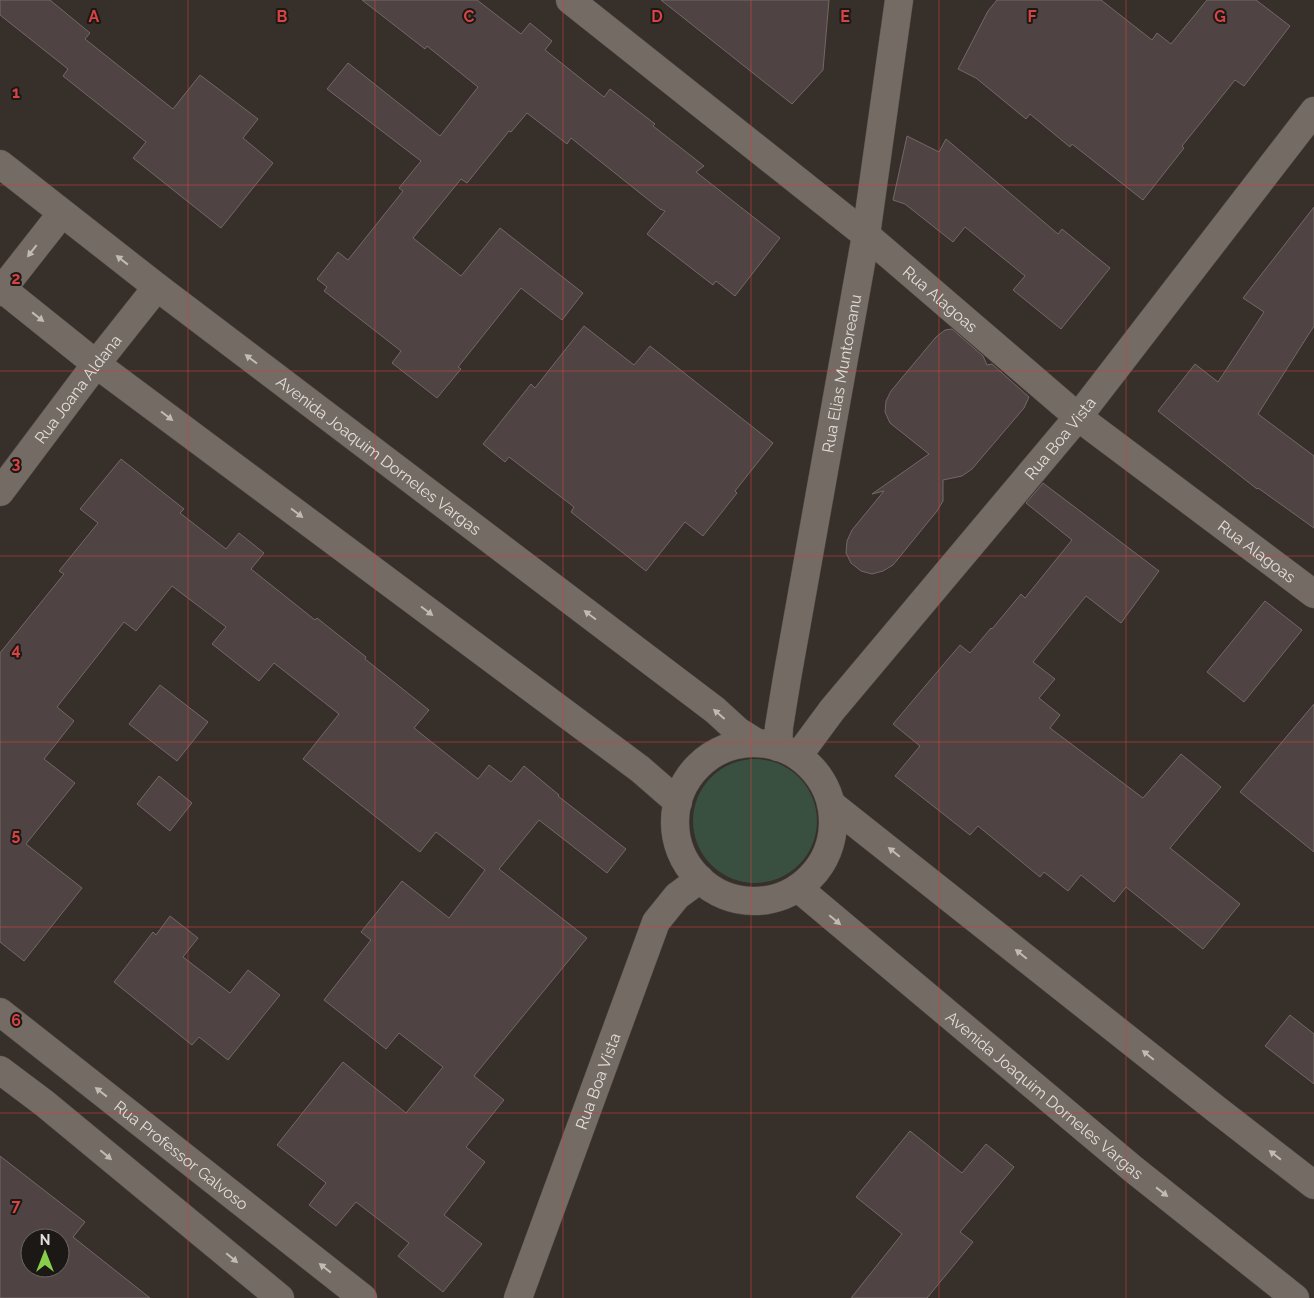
<svg xmlns="http://www.w3.org/2000/svg" width="1314" height="1298" viewBox="0 0 1314 1298" font-family="Raleway,sans-serif">
  <style>
    .green { fill: #395041 }
    .building { fill: #4f4443; stroke: #746867; fill-rule: evenodd }
    .lines { fill: none; stroke-linecap: round; stroke-linejoin: round }
    .minor-casing { stroke: #514a46; stroke-width: 29 }
    .tertiary-casing { stroke: #514a46; stroke-width: 29 }
    .minor { stroke: #736b64; stroke-width: 28 }
    .tertiary { stroke: #736b64; stroke-width: 28 }
    .oneway { fill: #c1bbb6 }
    .grid { fill: none; stroke: #d84343; stroke-width: 1; stroke-opacity: 0.55 }
    .labels { text-anchor: middle; stroke-width: 4; stroke-linejoin: round; paint-order: stroke }
    .street-label { font-size: 16px; fill: #e2ddd9; stroke: #1b1815 }
    .grid-label { font-size: 16px; text-anchor: middle; font-weight: bold; fill: #d84343; stroke: #1b1815; stroke-width: 4; stroke-linejoin: round; paint-order: stroke }
  </style>
  <rect width="100%" height="100%" fill="#372f29"/>
  <circle class="green" cx="755" cy="821" r="62"/>
  <g class="building">
    <polygon points="0,0 50,0 90,33 85,39 173,109 200,75 258,119 243,138 273,163 221,228 133,158 146,142 63,76 68,69 0,15"/>
    <polygon points="362,0 477,0 521,34 530,23 552,41 545,50 604,97 610,89 655,124 653,126 704,166 696,172 780,238 735,296 716,281 713,285 647,234 665,211 660,209 571,138 567,144 527,113 511,132 509,131 467,183 461,179 413,238 461,276 500,228 583,293 562,320 521,288 458,367 461,369 437,398 392,363 401,351 324,291 327,287 317,279 338,252 348,260 403,191 399,188 421,161 327,89 348,63 440,136 478,87 427,46 425,49"/>
    <polygon points="661,0 829,0 823,70 792,104"/>
    <polygon points="997,0 1101,0 1152,40 1157,33 1171,44 1207,0 1256,0 1290,26 1244,86 1235,80 1182,146 1184,148 1143,200 1072,144 1070,147 1030,114 1026,119 976,78 958,69 988,11"/>
    <polygon points="907,136 939,152 946,139 1058,234 1062,229 1110,268 1061,329 1013,290 1025,276 965,227 953,242 905,204 893,200"/>
    <polygon points="1314,207 1314,326 1258,414 1314,456 1314,528 1258,488 1257,489 1158,411 1195,364 1218,382 1264,312 1243,298"/>
    <polygon points="584,326 634,365 650,346 773,443 735,491 737,493 703,536 685,522 646,571 571,512 574,507 509,457 505,462 483,444 531,384 535,388"/>
    <polygon points="952,329 983,356 987,365 992,364 1029,397 1024,408 972,469 962,476 943,480 943,501 937,511 893,565 883,571 872,574 861,571 851,563 846,553 847,541 852,530 884,491 872,494 929,454 890,423 885,412 886,401 891,391 936,337 945,330"/>
    <polygon points="121,459 184,509 180,513 226,549 239,533 264,553 251,569 315,620 317,618 366,657 365,659 429,710 414,728 478,779 489,765 511,782 524,766 559,795 558,796 626,849 607,873 539,820 499,869 587,938 474,1076 504,1100 466,1147 485,1162 444,1215 482,1244 443,1292 398,1256 409,1243 356,1202 336,1226 309,1205 326,1183 277,1145 343,1062 406,1113 443,1067 399,1033 386,1049 324,1000 371,940 361,932 402,881 449,918 485,870 436,832 420,852 303,759 339,714 274,663 259,681 212,644 226,627 172,586 136,631 124,622 57,707 74,721 44,759 75,783 26,844 82,888 24,961 0,942 0,653 64,574 59,571 98,523 80,509"/>
    <polygon points="1043,483 1159,571 1121,623 1086,596 1033,662 1055,679 1039,698 1060,715 1050,728 1143,798 1181,754 1221,787 1170,848 1240,904 1203,949 1126,887 1114,902 1081,875 1068,891 1044,872 1040,877 978,826 970,835 895,776 920,746 893,724 960,645 970,653 991,628 992,629 1021,594 1025,598 1072,540 1026,503"/>
    <polygon points="1265,601 1302,630 1244,702 1207,672"/>
    <polygon points="160,685 208,722 177,761 129,724"/>
    <polygon points="1314,704 1314,852 1240,792"/>
    <polygon points="159,776 192,803 170,831 137,804"/>
    <polygon points="170,916 198,938 183,957 230,993 248,970 280,995 228,1060 199,1037 192,1045 114,982 153,932 156,935"/>
    <polygon points="1290,1015 1314,1034 1314,1084 1265,1046"/>
    <polygon points="910,1131 962,1173 986,1144 1014,1167 960,1232 973,1242 927,1298 851,1298 902,1234 856,1197"/>
    <path d="M0,1156l85,66 -12,15 77,61h-150zM30,1238h30v30h-30z"/>
  </g>
  <g class="lines">
    <defs>
      <g id="minor">
        <path id="s1" d="M570,0l296,235 212,182 236,177"/>
        <polyline points="0,292 62,213"/>
        <path id="s2" d="M0,492l96,-128 61,-77"/>
        <path id="s3" d="M778,747l1,-20 8,-49 79,-443 33,-235"/>
        <path id="s4" d="M798,756l34,-46 246,-293 236,-306"/>
        <path id="s5" d="M0,1012l363,286"/>
        <polyline points="0,1070 44,1103 280,1298"/>
      </g>
      <g id="tertiary">
        <path id="s6" d="M0,164l157,123 558,423 23,21 19,12"/>
        <polyline points="0,287 96,364 640,769 678,802"/>
        <circle cx="754" cy="822" r="79"/>
        <polyline points="831,804 1216,1109 1314,1185"/>
        <path id="s7" d="M798,888l335,281 162,129"/>
        <path id="s8" d="M518,1298l138,-376 21,-26 23,-17"/>
      </g>
    </defs>
    <use href="#minor" class="minor-casing"/>
    <use href="#tertiary" class="tertiary-casing"/>
    <use href="#minor" class="minor"/>
    <use href="#tertiary" class="tertiary"/>
  </g>
  <defs><path id="oneway-solid" d="M-6-.8H1V-3.2L6.5 0L1 3.2V.8H-6Z" transform="scale(1.25)"/></defs>
  <g class="oneway">
    <use href="#oneway-solid" transform="translate(32 251) rotate(128)"/>
    <use href="#oneway-solid" transform="translate(122 260) rotate(-142)"/>
    <use href="#oneway-solid" transform="translate(38 317) rotate(38)"/>
    <use href="#oneway-solid" transform="translate(251 359) rotate(-143)"/>
    <use href="#oneway-solid" transform="translate(167 416) rotate(37)"/>
    <use href="#oneway-solid" transform="translate(297 513) rotate(37)"/>
    <use href="#oneway-solid" transform="translate(427 611) rotate(37)"/>
    <use href="#oneway-solid" transform="translate(590 615) rotate(-143)"/>
    <use href="#oneway-solid" transform="translate(719 714) rotate(-139)"/>
    <use href="#oneway-solid" transform="translate(894 852) rotate(-141)"/>
    <use href="#oneway-solid" transform="translate(835 920) rotate(40)"/>
    <use href="#oneway-solid" transform="translate(1021 954) rotate(-141)"/>
    <use href="#oneway-solid" transform="translate(1148 1055) rotate(-141)"/>
    <use href="#oneway-solid" transform="translate(101 1092) rotate(-142)"/>
    <use href="#oneway-solid" transform="translate(106 1155) rotate(40)"/>
    <use href="#oneway-solid" transform="translate(1275 1155) rotate(-142)"/>
    <use href="#oneway-solid" transform="translate(1162 1192) rotate(38)"/>
    <use href="#oneway-solid" transform="translate(232 1258) rotate(40)"/>
    <use href="#oneway-solid" transform="translate(325 1268) rotate(-142)"/>
  </g>
  <path class="grid" d="M188,0v1298M375,0v1298M563,0v1298M751,0v1298M939,0v1298M1126,0v1298M0,185h1314M0,371h1314M0,556h1314M0,742h1314M0,927h1314M0,1113h1314"/>
  <g class="labels">
    <g class="street-label">
      <text dy="6" stroke="none"><textPath href="#s1" startOffset="476">Rua Alagoas</textPath></text>
      <text dy="6" stroke="none"><textPath href="#s3" startOffset="379">Rua Elias Muntoreanu</textPath></text>
      <text dy="6" stroke="none"><textPath href="#s2" startOffset="129">Rua Joana Aldana</textPath></text>
      <text dy="6" stroke="none"><textPath href="#s4" startOffset="412">Rua Boa Vista</textPath></text>
      <text dy="6" stroke="none"><textPath href="#s6" startOffset="478">Avenida Joaquim Dorneles Vargas</textPath></text>
      <text dy="6" stroke="none"><textPath href="#s1" startOffset="881">Rua Alagoas</textPath></text>
      <text dy="6" stroke="none"><textPath href="#s8" startOffset="231">Rua Boa Vista</textPath></text>
      <text dy="6" stroke="none"><textPath href="#s7" startOffset="322">Avenida Joaquim Dorneles Vargas</textPath></text>
      <text dy="6" stroke="none"><textPath href="#s5" startOffset="231">Rua Professor Galvoso</textPath></text>
    </g>
  </g>
  <g class="grid-label">
    <text x="94" y="22">A</text>
    <text x="282" y="22">B</text>
    <text x="469" y="22">C</text>
    <text x="657" y="22">D</text>
    <text x="845" y="22">E</text>
    <text x="1032" y="22">F</text>
    <text x="1220" y="22">G</text>
    <text x="16" y="98">1</text>
    <text x="16" y="284">2</text>
    <text x="16" y="469">3</text>
    <text x="16" y="655">4</text>
    <text x="16" y="840">5</text>
    <text x="16" y="1026">6</text>
    <text x="16" y="1211">7</text>
  </g>
  <g transform="translate(45 1253)"><circle r="24" fill="#1b1815" stroke="#6b6763"/>
  <path d="M0-4L9 19L0 12L-9 19Z" fill="#87cf4a"/>
  <text y="-8" font-size="14" font-weight="bold" text-anchor="middle" fill="#e2ddd9">N</text>
  </g>
</svg>
